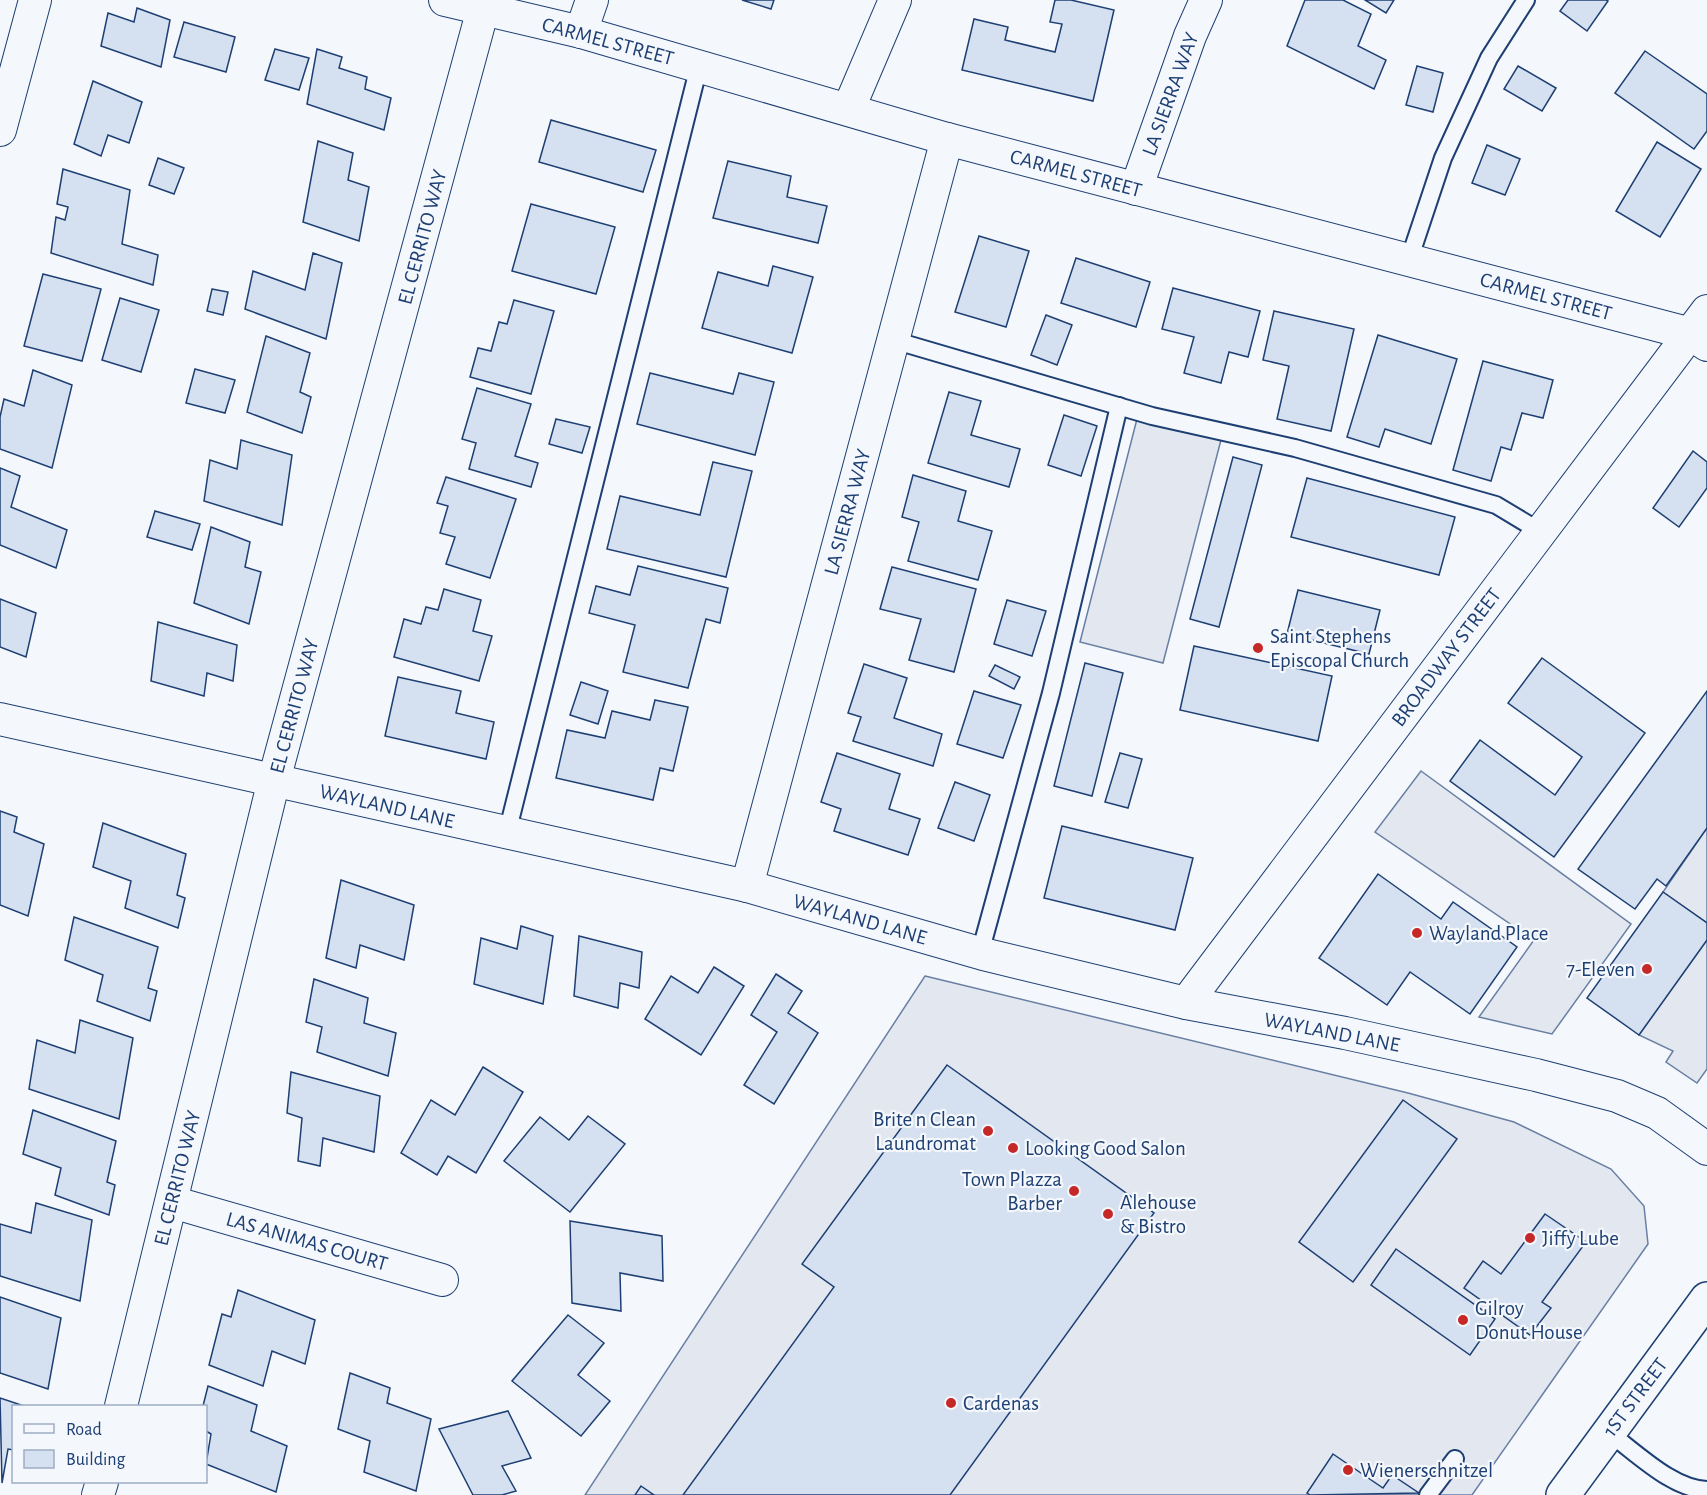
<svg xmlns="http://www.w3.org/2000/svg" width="1707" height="1495" viewBox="0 0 1707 1495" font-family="'Alegreya Sans',sans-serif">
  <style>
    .parking { fill: #e3e8f0; stroke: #687fa3; stroke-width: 1.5 }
    .building { fill: #d5e0f0; stroke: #1d3f73; stroke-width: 1.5 }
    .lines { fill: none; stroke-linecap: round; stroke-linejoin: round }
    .lane-casing { stroke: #1d3f73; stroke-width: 20 }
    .street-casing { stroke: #1d3f73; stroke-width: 34 }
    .primary-casing { stroke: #1d3f73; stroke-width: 36 }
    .lane { stroke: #f4f7fb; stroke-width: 16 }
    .street { stroke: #f4f7fb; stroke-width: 32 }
    .primary { stroke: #f4f7fb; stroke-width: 33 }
    .poi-dot { fill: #c62828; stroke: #f4f7fb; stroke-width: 2 }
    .labels { text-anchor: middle; stroke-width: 4.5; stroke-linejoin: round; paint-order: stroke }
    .street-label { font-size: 21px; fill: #1d3f73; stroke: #f4f7fb }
    .poi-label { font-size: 21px; fill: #1d3f73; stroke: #f4f7fb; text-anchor: start }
  </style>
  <rect width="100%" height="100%" fill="#f4f7fb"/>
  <g class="parking">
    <polygon points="1138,415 1222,436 1163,663 1080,642"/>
    <polygon points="1421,771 1631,924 1552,1034 1479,1017 1534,940 1375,832"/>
    <polygon points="1707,828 1707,923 1663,892"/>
    <polygon points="1707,940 1707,1069 1697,1083 1666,1062 1673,1051 1639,1035"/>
    <polygon points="925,976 1408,1093 1514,1122 1611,1169 1644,1206 1648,1244 1472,1495 585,1495"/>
  </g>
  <g class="building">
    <polygon points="742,0 774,0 771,9"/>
    <polygon points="1055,0 1071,0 1114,10 1093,101 962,70 974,19 1008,27 1005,40 1055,52 1062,24 1050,22"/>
    <polygon points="1305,0 1343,0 1371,14 1358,46 1386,60 1374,89 1287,46"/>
    <polygon points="1365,0 1394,0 1386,13"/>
    <polygon points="1568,0 1606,0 1608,1 1587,31 1560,11"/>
    <polygon points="137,8 170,20 161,67 101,46 108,13 134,22"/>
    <polygon points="184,22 235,37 226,72 174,57"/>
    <polygon points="275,49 309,58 299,90 265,80"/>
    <polygon points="317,49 342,57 339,68 367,77 365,89 391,98 384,130 307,104"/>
    <polygon points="1645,51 1707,94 1707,131 1694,149 1615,93"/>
    <polygon points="1417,66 1443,73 1433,112 1406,105"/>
    <polygon points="1518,66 1556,88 1542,111 1504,89"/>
    <polygon points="93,81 142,102 129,143 108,135 101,156 74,144"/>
    <polygon points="551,120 656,150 643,192 539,162"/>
    <polygon points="318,141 353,153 348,180 369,187 359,241 303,222"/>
    <polygon points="1657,142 1701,169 1660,237 1616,211"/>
    <polygon points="1487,145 1520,159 1505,195 1472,183"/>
    <polygon points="158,158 184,168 174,194 149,185"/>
    <polygon points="728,161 791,176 787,197 827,206 818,243 713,218"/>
    <polygon points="63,169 130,190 122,244 158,255 153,285 51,253 56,217 65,220 68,207 57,204"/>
    <polygon points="531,204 615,227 596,294 512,271"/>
    <polygon points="979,236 1029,251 1006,327 955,312"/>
    <polygon points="313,253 342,263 326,339 245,309 253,271 305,290"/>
    <polygon points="1076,258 1150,282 1136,327 1061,303"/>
    <polygon points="773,266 813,277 792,353 702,328 718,272 768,286"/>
    <polygon points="43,274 101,289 82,361 24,346"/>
    <polygon points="1173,288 1260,311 1248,357 1229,352 1221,383 1184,373 1194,337 1162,329"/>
    <polygon points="212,289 228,292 223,315 207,311"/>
    <polygon points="120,298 159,310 141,372 102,360"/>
    <polygon points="514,300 554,311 531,394 470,377 478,348 491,351 499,322 507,324"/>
    <polygon points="1274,311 1354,329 1331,431 1277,419 1289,366 1263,360"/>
    <polygon points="1046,315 1072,325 1057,365 1031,355"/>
    <polygon points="1378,335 1457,359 1431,444 1385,429 1379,447 1347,437"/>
    <polygon points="266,336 310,353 300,392 311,397 302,433 247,412"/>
    <polygon points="1483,361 1553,380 1543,418 1522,413 1511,450 1501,447 1491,481 1453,470"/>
    <polygon points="195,369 235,380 225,413 186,403"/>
    <polygon points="33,370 72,385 52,468 0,449 0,417 4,399 24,406"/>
    <polygon points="650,373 733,394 739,373 774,382 755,455 637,424"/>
    <polygon points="477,388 531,404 515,456 538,463 531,487 469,469 476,443 462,439"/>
    <polygon points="949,392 981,401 971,435 1020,449 1009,487 928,463"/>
    <polygon points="1064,415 1097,426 1081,476 1048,465"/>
    <polygon points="556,419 590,427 582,453 549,444"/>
    <polygon points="241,440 292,455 282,525 204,501 210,460 237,469"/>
    <polygon points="1693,451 1707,462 1707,488 1679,527 1653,508"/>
    <polygon points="1233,457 1262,465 1219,627 1190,619"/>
    <polygon points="713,462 752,471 726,577 607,549 620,496 700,515"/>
    <polygon points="0,468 20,476 11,507 67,530 56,568 0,545"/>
    <polygon points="913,475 966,491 958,521 992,531 978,580 908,561 919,522 902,517"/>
    <polygon points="446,477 516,499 490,578 446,564 455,537 440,533 448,506 437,503"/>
    <polygon points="1307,478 1455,517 1439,575 1291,537"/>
    <polygon points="155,511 200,524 192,550 147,537"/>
    <polygon points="211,527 250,542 245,567 261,572 249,624 194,603"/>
    <polygon points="638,566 728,588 720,623 706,619 688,688 623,672 635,625 589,613 596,586 630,595"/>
    <polygon points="892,567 976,589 954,672 909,660 921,619 880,609"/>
    <polygon points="444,589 481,600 473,631 492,636 479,681 394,657 404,619 421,624 426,607 438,610"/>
    <polygon points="1298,590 1380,610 1369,654 1287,634"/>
    <polygon points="0,599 36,613 26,657 0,647"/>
    <polygon points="1007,600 1046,611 1032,656 994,644"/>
    <polygon points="158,622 237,645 233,681 207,673 204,696 151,681"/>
    <polygon points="1194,646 1332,676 1318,741 1180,710"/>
    <polygon points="1542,658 1645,733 1554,857 1450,781 1480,740 1555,795 1582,757 1508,703"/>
    <polygon points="1085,663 1123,673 1092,796 1054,786"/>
    <polygon points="864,664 907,678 894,718 942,734 933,766 853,741 861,717 848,713"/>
    <polygon points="995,665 1020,677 1014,689 989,676"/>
    <polygon points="398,677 461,691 456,713 494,722 486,759 385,736"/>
    <polygon points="581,682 608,691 598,724 570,715"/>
    <polygon points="974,691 1021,705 1003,758 957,744"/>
    <polygon points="1707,691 1707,828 1666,886 1657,879 1635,909 1578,869"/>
    <polygon points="655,700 688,707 673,771 660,768 653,800 556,778 567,730 605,738 612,711 650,720"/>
    <polygon points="837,753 900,774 889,809 920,819 908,855 834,831 841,809 821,802"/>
    <polygon points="1120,753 1142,759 1128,808 1105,802"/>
    <polygon points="955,782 990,795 974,841 938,828"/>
    <polygon points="0,811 17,817 14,832 44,844 28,916 0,905"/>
    <polygon points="103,823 186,854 177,895 185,898 178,928 125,908 131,881 93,867"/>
    <polygon points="1062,826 1193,858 1175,930 1044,898"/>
    <polygon points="1378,874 1441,919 1453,902 1517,947 1470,1014 1410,972 1387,1005 1319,958"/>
    <polygon points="341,880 414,905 404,960 360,945 356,968 326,958"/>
    <polygon points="1663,892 1707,923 1707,940 1639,1035 1587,998"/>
    <polygon points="74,917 158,947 148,988 157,991 150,1021 97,1001 103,975 65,960"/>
    <polygon points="521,926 553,936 543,1004 474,984 481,938 517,949"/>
    <polygon points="579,936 642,952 639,988 620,983 618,1008 574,996"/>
    <polygon points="714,967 744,986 701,1055 645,1019 671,976 698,993"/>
    <polygon points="776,974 802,991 788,1013 818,1033 774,1104 744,1085 777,1032 751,1015"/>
    <polygon points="314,979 368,998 364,1023 396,1033 388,1076 317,1052 322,1027 306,1022"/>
    <polygon points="80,1020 133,1038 119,1119 29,1089 37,1040 75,1053"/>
    <polygon points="947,1065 1154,1213 950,1495 683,1495 834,1287 802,1264"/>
    <polygon points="483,1067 523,1092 476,1173 448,1156 437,1175 401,1153 431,1100 455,1115"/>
    <polygon points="291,1072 380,1096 374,1152 323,1138 320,1166 298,1161 302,1118 287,1113"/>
    <polygon points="1403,1100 1457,1139 1353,1282 1299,1242"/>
    <polygon points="33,1110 116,1141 107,1182 115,1185 109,1215 55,1195 61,1168 23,1154"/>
    <polygon points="588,1116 625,1144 570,1212 504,1161 540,1117 569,1140"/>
    <polygon points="36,1203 92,1220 80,1301 0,1276 0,1224 31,1233"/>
    <polygon points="1545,1214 1586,1242 1542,1302 1551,1308 1530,1335 1464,1288 1483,1261 1501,1274"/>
    <polygon points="570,1221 662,1236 663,1281 620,1273 621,1311 572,1303"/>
    <polygon points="1396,1249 1495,1319 1470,1355 1371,1285"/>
    <polygon points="238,1290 315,1320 305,1364 272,1351 263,1386 209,1365 222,1314 231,1317"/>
    <polygon points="0,1297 61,1318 48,1389 0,1373"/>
    <polygon points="568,1315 604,1343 578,1375 610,1401 581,1436 512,1381"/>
    <polygon points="350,1373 390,1388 387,1403 431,1419 416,1491 364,1472 370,1441 338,1429"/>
    <polygon points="208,1386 257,1405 251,1431 287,1446 276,1492 206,1464 211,1434 206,1431 206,1406 203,1406"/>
    <polygon points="0,1398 24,1406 14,1406 14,1450 8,1449 2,1483"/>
    <polygon points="508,1411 531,1458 502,1466 516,1491 502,1495 473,1495 439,1429"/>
    <polygon points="1333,1454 1383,1488 1392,1475 1419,1493 1310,1495 1307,1493"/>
    <polygon points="641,1486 654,1495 635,1495"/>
  </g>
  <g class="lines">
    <defs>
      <g id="lane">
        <polyline points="1409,260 1443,158 1489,58 1526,0"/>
        <polyline points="893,340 1152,416 1295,448 1496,505 1541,532"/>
        <polyline points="507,833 699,66"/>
        <polyline points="980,953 1051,693 1119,406"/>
        <path d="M1609,1433c28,20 63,56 98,57"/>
        <polyline points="1428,1495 1455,1459"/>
      </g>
      <g id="street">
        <polyline points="445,0 581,32 947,139 1691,334 1707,345"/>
        <polyline points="581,32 592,0"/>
        <polyline points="849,108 895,0"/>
        <polyline points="0,130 35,0"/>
        <polyline points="1136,189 1190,36 1206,0"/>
        <polyline points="0,719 747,886 983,954 1186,1003 1345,1033 1536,1075 1617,1096 1657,1113 1707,1149"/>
        <polyline points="747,886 947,139"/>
        <polyline points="1186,1003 1707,311"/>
        <polyline points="172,1202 442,1280"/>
        <polyline points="121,1406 274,780 483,9"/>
        <polyline points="98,1495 102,1482"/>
      </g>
      <polyline id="primary" points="1563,1495 1707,1299"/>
    </defs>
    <use href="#lane" class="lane-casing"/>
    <use href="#street" class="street-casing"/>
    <use href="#primary" class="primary-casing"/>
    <use href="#lane" class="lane"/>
    <use href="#street" class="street"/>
    <use href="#primary" class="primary"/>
  </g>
  <g class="poi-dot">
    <circle cx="1258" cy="648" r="6"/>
    <circle cx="1417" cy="933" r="6"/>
    <circle cx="1647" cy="969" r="6"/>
    <circle cx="988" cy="1131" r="6"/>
    <circle cx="1013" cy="1148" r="6"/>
    <circle cx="1074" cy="1191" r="6"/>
    <circle cx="1108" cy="1214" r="6"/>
    <circle cx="1530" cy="1238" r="6"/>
    <circle cx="1463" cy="1320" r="6"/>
    <circle cx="951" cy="1403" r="6"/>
    <circle cx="1348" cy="1470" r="6"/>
  </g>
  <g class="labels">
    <g class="street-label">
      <text transform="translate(608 41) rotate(15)" y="7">CARMEL STREET</text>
      <text transform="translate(1170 94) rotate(-70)" y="7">LA SIERRA WAY</text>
      <text transform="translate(1076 173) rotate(15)" y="7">CARMEL STREET</text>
      <text transform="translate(422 237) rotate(-75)" y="7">EL CERRITO WAY</text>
      <text transform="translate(1546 296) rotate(15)" y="7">CARMEL STREET</text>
      <text transform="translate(847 512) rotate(-75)" y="7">LA SIERRA WAY</text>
      <text transform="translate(1446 657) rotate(-53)" y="7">BROADWAY STREET</text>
      <text transform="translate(294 706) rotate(-75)" y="7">EL CERRITO WAY</text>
      <text transform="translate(387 806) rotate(13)" y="7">WAYLAND LANE</text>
      <text transform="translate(860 919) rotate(16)" y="7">WAYLAND LANE</text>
      <text transform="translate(1332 1032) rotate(11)" y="7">WAYLAND LANE</text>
      <text transform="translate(177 1178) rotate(-76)" y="7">EL CERRITO WAY</text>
      <text transform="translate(307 1241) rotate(16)" y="7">LAS ANIMAS COURT</text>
      <text transform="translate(1635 1397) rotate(-53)" y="7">1ST STREET</text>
    </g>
    <g class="poi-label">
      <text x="1270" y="643">Saint Stephens<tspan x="1270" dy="24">Episcopal Church</tspan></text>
      <text x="1429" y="940">Wayland Place</text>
      <text x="1635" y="976" text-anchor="end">7-Eleven</text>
      <text x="976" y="1126" text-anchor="end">Brite n Clean<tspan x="976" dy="24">Laundromat</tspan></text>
      <text x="1025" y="1155">Looking Good Salon</text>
      <text x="1062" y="1186" text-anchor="end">Town Plazza<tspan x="1062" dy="24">Barber</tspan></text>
      <text x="1120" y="1209">Alehouse<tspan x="1120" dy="24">&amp; Bistro</tspan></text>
      <text x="1542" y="1245">Jiffy Lube</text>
      <text x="1475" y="1315">Gilroy<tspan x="1475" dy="24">Donut House</tspan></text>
      <text x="963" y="1410">Cardenas</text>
      <text x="1360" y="1477">Wienerschnitzel</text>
    </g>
  </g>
  <rect x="12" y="1405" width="195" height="78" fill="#f4f7fb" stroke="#9eadc5" stroke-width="1.5"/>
  <rect x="24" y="1424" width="30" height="9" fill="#f4f7fb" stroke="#9eadc5" stroke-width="1.5"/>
  <text x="66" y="1435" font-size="18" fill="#1d3f73">Road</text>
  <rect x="24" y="1450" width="30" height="18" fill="#d5e0f0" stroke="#9eadc5" stroke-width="1.5"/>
  <text x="66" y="1465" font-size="18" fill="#1d3f73">Building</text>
</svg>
